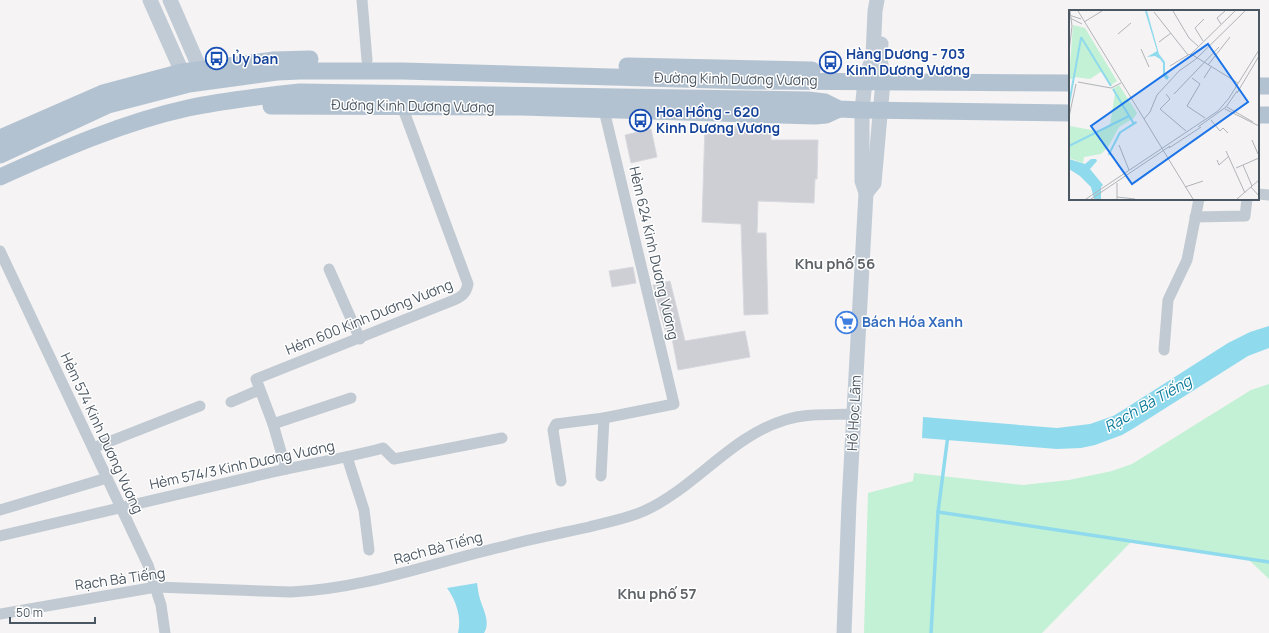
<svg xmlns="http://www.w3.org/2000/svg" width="1269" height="633" viewBox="0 0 1269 633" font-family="Manrope,sans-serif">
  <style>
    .green { fill: #c3f1d5 }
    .water { fill: #90daee }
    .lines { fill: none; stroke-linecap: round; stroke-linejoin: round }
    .stream { stroke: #90daee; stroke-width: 3.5 }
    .building { fill: #cdcfd5; stroke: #d7d9de }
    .street { stroke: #c1cad2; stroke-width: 11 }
    .secondary { stroke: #c1cbd6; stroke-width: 15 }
    .primary { stroke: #b3c2d1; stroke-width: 17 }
    .labels { text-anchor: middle; stroke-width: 3; stroke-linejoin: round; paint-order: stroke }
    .transit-label { font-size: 14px; font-weight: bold; fill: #164399; stroke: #fff; text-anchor: start }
    .street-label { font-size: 14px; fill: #4a5661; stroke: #fff }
    .shop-label { font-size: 14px; font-weight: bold; fill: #366cbe; stroke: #fff; text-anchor: start }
    .neighbourhood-label { font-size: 15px; font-weight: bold; fill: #5f6368; stroke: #fff }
    .water-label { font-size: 15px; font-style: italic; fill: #0c7c9b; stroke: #fff }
    .inset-river { fill: none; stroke: #90daee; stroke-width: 2 }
    .inset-road { fill: none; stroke: #b1b4b9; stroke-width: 1 }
    .view { fill: #1a73e8; fill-opacity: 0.15; stroke: #1a73e8; stroke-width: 2 }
    .inset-edge { fill: none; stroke: #4a5661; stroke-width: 2 }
  </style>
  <rect width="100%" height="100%" fill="#f5f3f3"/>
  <polygon class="green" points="1269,384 1269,579 1249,560 1131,542 1042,633 864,633 868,493 913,481 914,473 1023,485 1069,480 1112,471 1132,464 1251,390"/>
  <g class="water">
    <polygon points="1269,326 1269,348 1248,356 1134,428 1122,435 1095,445 1081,448 1057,449 922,438 923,417 1057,428 1090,424 1113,416 1123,410 1228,343 1250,332"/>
    <path d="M477,583c1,5 1,10 3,16 3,10 11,24 4,34h-26c4,-15 -2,-33 -11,-45z"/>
  </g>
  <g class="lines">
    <g class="stream">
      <polyline points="938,512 1269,562"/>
      <polyline points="931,633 938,512 948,435"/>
    </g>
  </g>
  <g class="building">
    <polygon points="705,125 760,127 760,130 771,130 771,140 818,140 817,179 815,179 814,203 758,201 757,233 766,233 768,314 744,315 741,224 702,222"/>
    <polygon points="651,129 657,157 631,163 625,135"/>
    <polygon points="633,267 636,283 612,287 609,271"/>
    <polygon points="670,281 685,341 745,331 750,357 678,370 671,333 666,334 653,285"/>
  </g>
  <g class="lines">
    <g class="street">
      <polyline points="362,0 367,60"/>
      <polyline points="1258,194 1269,195"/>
      <polyline points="1195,217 1245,216 1247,199"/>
      <polyline points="0,251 148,565 161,605 165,633"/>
      <polyline points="329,269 360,339"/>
      <polyline points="1164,350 1168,300 1187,260 1199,199"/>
      <polyline points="231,402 259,390"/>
      <polyline points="273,424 351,398"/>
      <polyline points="93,448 200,406"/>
      <polyline points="347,457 364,510 369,550"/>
      <path d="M286,469l-13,-45 -17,-45 198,-79c9,-4 12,-7 14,-16l-66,-178"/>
      <polyline points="601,476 604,418"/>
      <polyline points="561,481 553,430 556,424 604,418 674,404 604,110"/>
      <polyline points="0,510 107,478"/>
      <path d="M0,536c91,-22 182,-43 273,-64 36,-8 73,-14 110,-24l11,11 108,-21"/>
      <path d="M0,614l156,-27 135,5c75,-3 146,-31 218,-47 26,-7 53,-12 80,-18 18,-5 37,-8 55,-16 51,-23 87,-75 141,-91 22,-7 46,-5 69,-6"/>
    </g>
    <g class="secondary">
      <polyline points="150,0 182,72"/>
      <polyline points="170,0 200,69"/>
      <polyline points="866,193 874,183 883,81 880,57 881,44"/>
      <polyline points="844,633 849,503 866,193 862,181 862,110 865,81 873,56 875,11 877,0"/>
    </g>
    <g class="primary">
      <polyline points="627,66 812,70"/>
      <polyline points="1258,86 1269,86"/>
      <polyline points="271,106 521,107 815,116 826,115 839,109"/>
      <polyline points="1258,115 1269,115"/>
      <polyline points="0,138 103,93 182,72 274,60 310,59"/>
      <polyline points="0,155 108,105 189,84 277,72 300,71 402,71 749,81 1070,83"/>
      <path d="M0,177c60,-27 124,-55 188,-69 37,-8 74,-12 112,-16l508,8 17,2 14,7 23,1 208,3"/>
    </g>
  </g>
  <defs>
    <symbol id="bus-ring" viewBox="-11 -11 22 22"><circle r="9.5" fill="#fff" stroke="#1a4fb4" stroke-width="1.5"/><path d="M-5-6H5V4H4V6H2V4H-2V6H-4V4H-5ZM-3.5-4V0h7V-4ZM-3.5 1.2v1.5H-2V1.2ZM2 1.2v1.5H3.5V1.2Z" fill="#1a4fb4"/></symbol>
    <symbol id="supermarket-ring" viewBox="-11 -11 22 22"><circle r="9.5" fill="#fff" stroke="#3f7fe0" stroke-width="1.5"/><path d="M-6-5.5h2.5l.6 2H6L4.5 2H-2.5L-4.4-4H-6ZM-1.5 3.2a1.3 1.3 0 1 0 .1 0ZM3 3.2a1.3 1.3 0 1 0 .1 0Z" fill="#3f7fe0"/></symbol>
  </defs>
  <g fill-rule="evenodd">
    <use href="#bus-ring" x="204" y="46" width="25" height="25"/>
    <use href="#bus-ring" x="818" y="50" width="25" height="25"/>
    <use href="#bus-ring" x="628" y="108" width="25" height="25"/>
    <use href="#supermarket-ring" x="834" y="310" width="25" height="25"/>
  </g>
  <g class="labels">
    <g class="transit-label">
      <text x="846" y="59">Hàng Dương - 703<tspan x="846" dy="16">Kinh Dương Vương</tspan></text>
      <text x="232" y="64">Ủy ban</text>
      <text x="656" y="117">Hoa Hồng - 620<tspan x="656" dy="16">Kinh Dương Vương</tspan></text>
    </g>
    <g class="street-label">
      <text transform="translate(736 79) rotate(1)" y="5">Đường Kinh Dương Vương</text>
      <text transform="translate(413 106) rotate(1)" y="5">Đường Kinh Dương Vương</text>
      <text transform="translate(654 253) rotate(77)" y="5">Hẻm 624 Kinh Dương Vương</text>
      <text transform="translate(369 317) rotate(-22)" y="5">Hẻm 600 Kinh Dương Vương</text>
      <text transform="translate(854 413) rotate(-87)" y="5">Hồ Học Lãm</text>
      <text transform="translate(102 433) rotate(65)" y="5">Hẻm 574 Kinh Dương Vương</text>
      <text transform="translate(242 465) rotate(-12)" y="5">Hẻm 574/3 Kinh Dương Vương</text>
      <text transform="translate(438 548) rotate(-15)" y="5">Rạch Bà Tiếng</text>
      <text transform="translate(120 579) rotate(-8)" y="5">Rạch Bà Tiếng</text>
    </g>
    <g class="shop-label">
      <text x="862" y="327">Bách Hóa Xanh</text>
    </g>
    <g class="neighbourhood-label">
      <text x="835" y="269">Khu phố 56</text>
      <text x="657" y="599">Khu phố 57</text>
    </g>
    <g class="water-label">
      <text transform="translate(1148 404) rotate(-30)" y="5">Rạch Bà Tiếng</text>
    </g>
  </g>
  <g transform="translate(1069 10)">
    <rect width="190" height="190" fill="#f5f3f3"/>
    <path d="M4,15l12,3 32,53 -6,4 -9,-14 -12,8 -16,-2 -1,2h-4zM50,75l18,28 -3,5 -15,9 -11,20 -7,7 -17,3 -1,6 -14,-5v-32l29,5 12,-6 5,-32 -3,-4z" fill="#c3f1d5"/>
    <path d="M76,1h2l12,43 6,8v11l4,4 -2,3 -4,-4v-13l-3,-4 -5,-3 -8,1 10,-6zM67,111l1,2 -16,10 -12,23 -1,-2 11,-22zM0,149l16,5 6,-5h5l1,2 -7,8 13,16 -2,2v12h-7l-3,-12 -11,-11 -11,-7z" fill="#90daee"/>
    <path class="inset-river" d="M12,27l30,49M44,79l21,35M0,94l12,-66M0,136l60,-30"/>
    <path class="inset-road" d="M9,1l115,188M104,1l16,27 9,8M85,2l34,43 3,-1M0,5l12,4M1,8l12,6M15,12l18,-11M152,14l-4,-6 8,-7M49,24l13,-11M134,31l-8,-13 9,-9M90,32l12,-9M72,39l8,18M0,42l3,-26 -2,-15M122,44l44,-43M122,44l47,29M139,55l22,-28M101,56l18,-11M123,68l8,6 -13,22 18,12M135,68l7,-11M9,72l33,6 10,-5M168,83l22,-37M97,84l4,5 -10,10 26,22M105,84l45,-47M158,97l26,15M156,99l34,17M0,107l7,-33M75,109l6,-7 7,-17 22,-24 17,-12 49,-48M142,110l9,11 3,-3 5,5M129,117l28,-20 11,-16M183,130l6,14M50,135l10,25M100,138l32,-21M157,141l19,42M148,150l2,5 10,-9M174,155l9,21M167,158l23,-10M48,173v16M116,177l18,-6M182,177l8,9M48,187l18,2M17,189l132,-88 11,-13 30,-48M22,189l79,-53M168,189l22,-19"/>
    <path class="view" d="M139,34l40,58 -116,82 -41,-58z"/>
    <rect width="190" height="190" class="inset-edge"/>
  </g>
  <path d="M10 617v6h85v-6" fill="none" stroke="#4a5661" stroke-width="2"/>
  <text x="16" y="617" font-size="12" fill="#4a5661" stroke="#ffffff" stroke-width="3" paint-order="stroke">50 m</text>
</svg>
